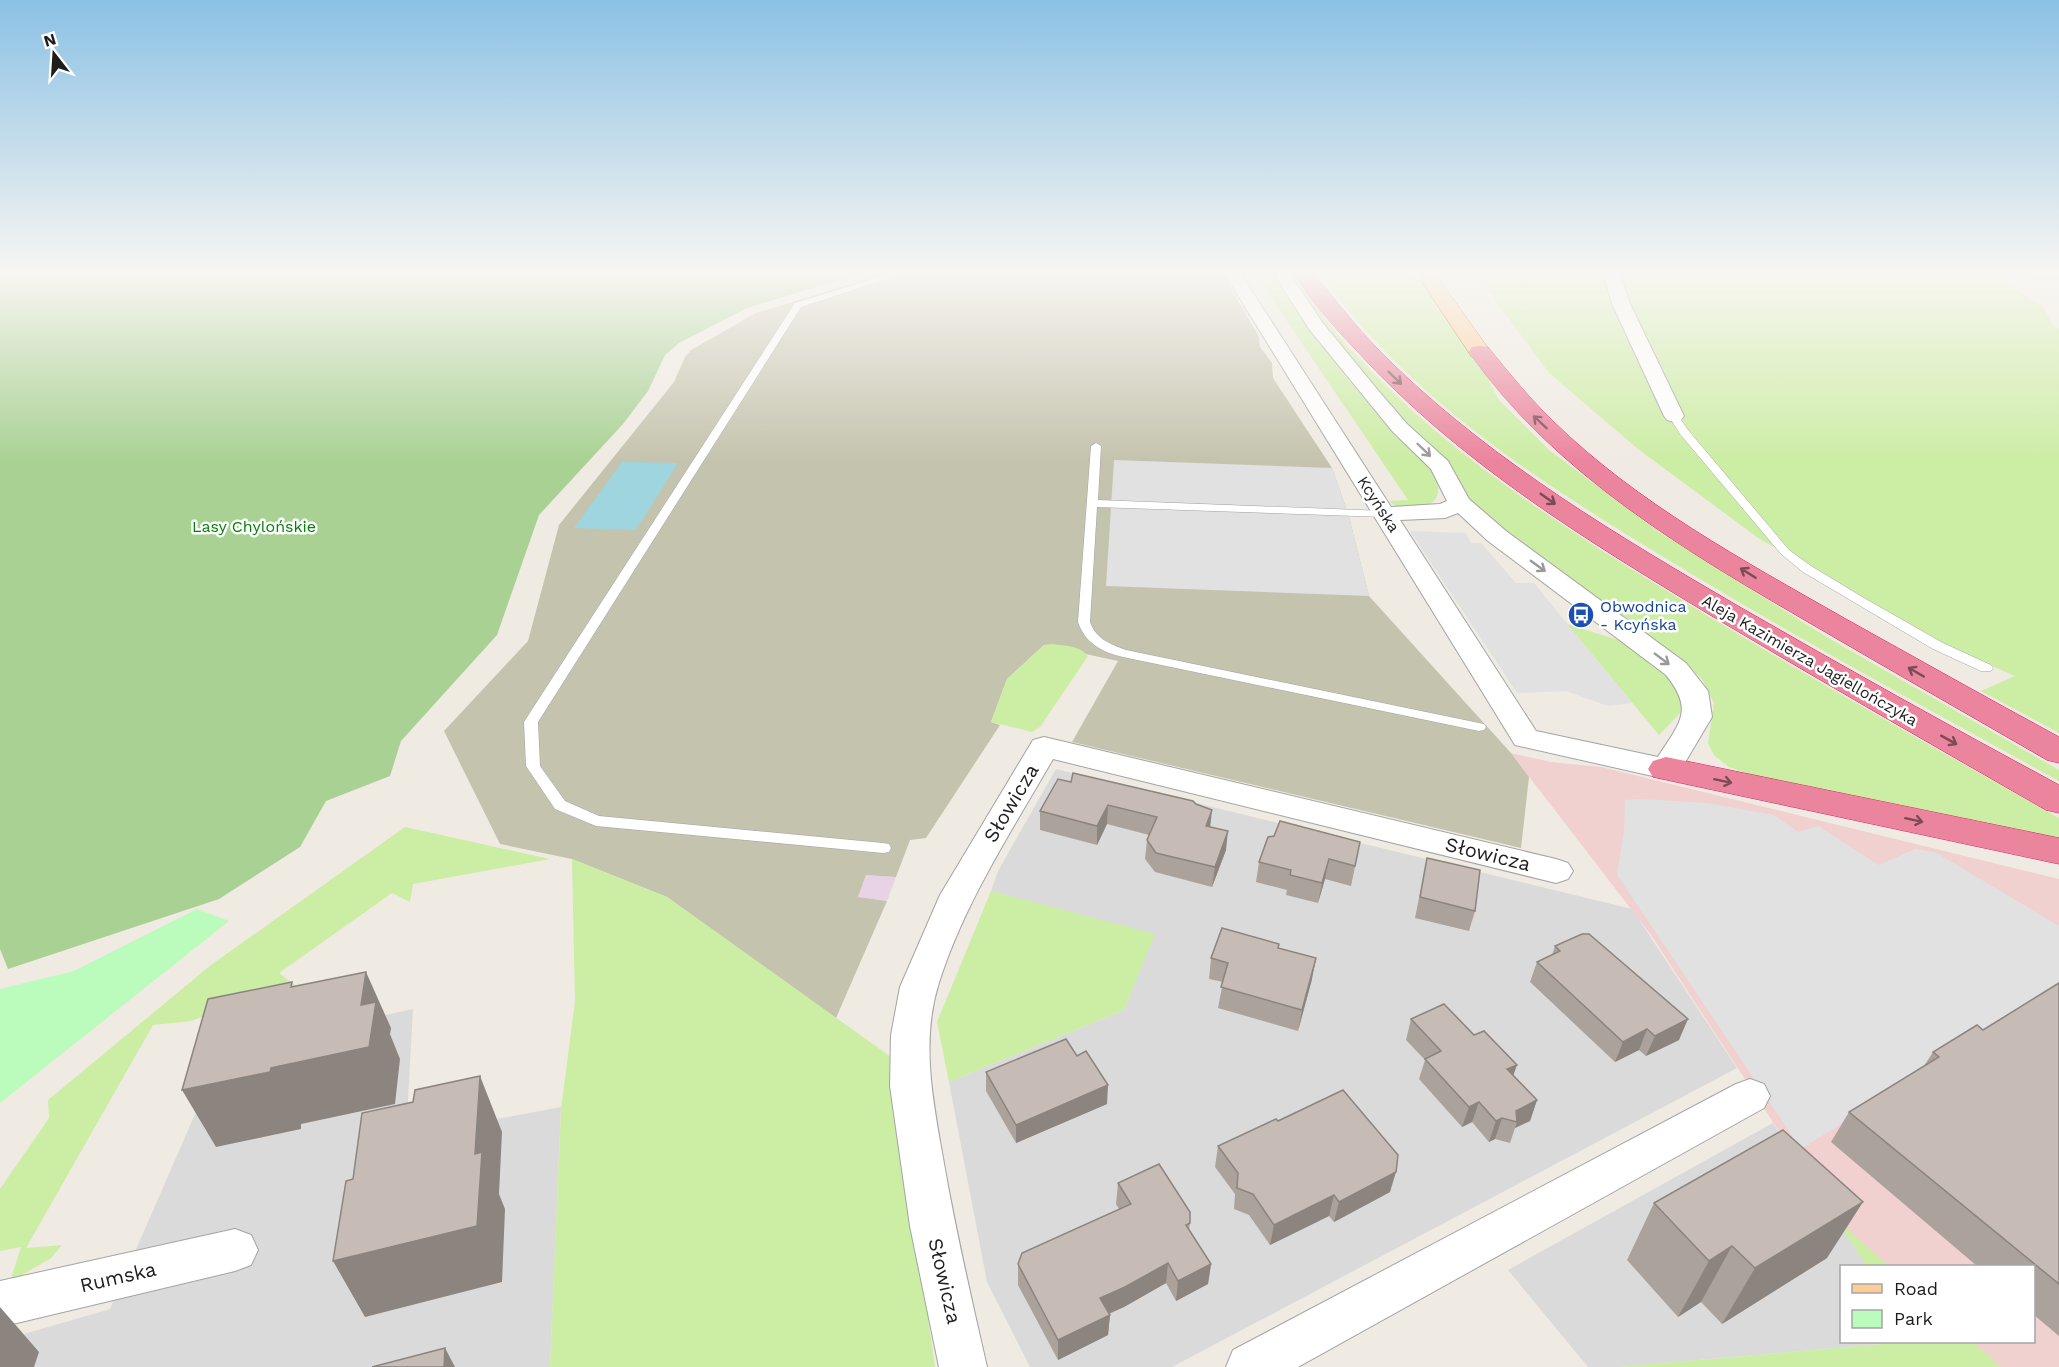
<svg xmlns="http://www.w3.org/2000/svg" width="2059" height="1367" viewBox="0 0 2059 1367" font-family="'Work Sans',sans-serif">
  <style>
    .residential { fill: #dbdada }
    .commercial { fill: #f1d0d0 }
    .industrial { fill: #e8d3e6 }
    .construction { fill: #c4c3ad }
    .grass { fill: #cceda4 }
    .forest { fill: #a9d194 }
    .park { fill: #bbfcbd }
    .parking { fill: #e1e1e1 }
    .water { fill: #9fd5df }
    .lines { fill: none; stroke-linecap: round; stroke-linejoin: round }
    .service-casing { stroke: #a4a4a4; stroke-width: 1 }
    .minor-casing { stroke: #a4a4a4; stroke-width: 2 }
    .primary-casing { stroke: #965c00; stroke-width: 1 }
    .motorway-casing { stroke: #e3196a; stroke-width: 1 }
    .service { fill: #fff; fill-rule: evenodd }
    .minor { fill: #fff; fill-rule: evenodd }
    .primary { fill: #ffcc97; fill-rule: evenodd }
    .motorway { fill: #eb849d; fill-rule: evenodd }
    .wall { fill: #aba29c }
    .shaded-wall { fill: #8b847f }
    .building { fill: #c7bcb5; stroke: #8b847f; stroke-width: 1.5 }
    .oneway { stroke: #7a4b57 }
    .oneway2 { stroke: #999 }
    .labels { text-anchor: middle; stroke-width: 5; stroke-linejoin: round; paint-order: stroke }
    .street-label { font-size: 16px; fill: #1d1d1d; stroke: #fff }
    .park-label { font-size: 16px; fill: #058108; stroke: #fff }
    .transit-label { font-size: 16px; fill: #164399; stroke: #fff; text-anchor: start }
    .near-street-label { font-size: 20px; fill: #1d1d1d; stroke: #fff }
  </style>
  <rect width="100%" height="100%" fill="#efeae2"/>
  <g class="residential">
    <polygon points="1804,271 2059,271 2059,280 1998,278"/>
    <polygon points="1056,769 1632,909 1737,1068 1172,1367 1030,1367 987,1282 949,1082 1124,1010 1154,935 991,891 998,871"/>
    <polygon points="413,1009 406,1136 561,1107 550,1367 0,1367 0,1341 110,1309 223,1050"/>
    <polygon points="1773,1123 1867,1266 1842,1266 1842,1342 1905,1342 1618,1367 1588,1367 1508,1270"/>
  </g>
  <polygon class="commercial" points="1511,753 1551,762 1601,767 2059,879 2059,1367 1931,1367 1915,1342 2034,1342 2034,1266 1867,1266 1651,935"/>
  <polygon class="industrial" points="866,875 896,877 887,901 858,897"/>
  <polygon class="construction" points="892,271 1221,271 1259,337 1260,347 1272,363 1273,378 1332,468 1348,513 1369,596 1511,753 1529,777 1521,848 1072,742 1118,661 1044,645 1007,679 991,722 1000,725 926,838 910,840 896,877 866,875 858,897 887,901 836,1018 667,897 572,859 500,844 444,731 528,641 559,525 674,382 685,357 691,350 756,313"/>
  <g class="grass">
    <path d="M1253,271h18c32,52 69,101 110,147 13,16 42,38 51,53 23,36 -23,48 -43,30l19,-1z"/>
    <path d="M1287,271h4c20,28 40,58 64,83 98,107 225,184 348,259 117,71 237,138 356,205v24l-305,-66 -25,-9 -15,-12 -6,-12 6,-40 -12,-24 -19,-17 -61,-47 -133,-94 -25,-27 -9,-21 -49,-49 -46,-53 -27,-35z"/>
    <path d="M1319,271h72l32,16 56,75 20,38 50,50 110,82 166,104 234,134v11c-124,-68 -248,-135 -369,-208 -134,-81 -281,-170 -371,-302z"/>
    <polygon points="1470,271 1804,271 1998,278 2043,307 2053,325 2059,329 2059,733 1981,691 2015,676 1935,641 1806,563 1761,540 1638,449 1549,373 1489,292"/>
    <polygon points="1567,624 1634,645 1674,679 1683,710 1659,735"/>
    <path d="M1053,644c12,2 26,1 35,12l-48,71 -8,5 -41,-10 16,-43 37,-34z"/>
    <polygon points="405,827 550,859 413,884 410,902 392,893 279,973 297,987 240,1003 191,1021 153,1025 26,1248 62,1245 51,1258 10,1282 21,1247 0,1251 0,1189 49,1118 48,1100 211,965"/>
    <polygon points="572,859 667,897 891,1057 935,1367 550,1367 561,1109 575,1002"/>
    <polygon points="991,891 1155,934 1124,1010 949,1082 937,1022"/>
    <polygon points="1836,1219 1889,1266 1867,1266"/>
    <polygon points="1905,1342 1973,1342 2001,1367 1618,1367"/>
  </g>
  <polygon class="forest" points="0,271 869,271 747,308 679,343 665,355 648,391 623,424 539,515 497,635 401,741 390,776 326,801 300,847 219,899 8,969 0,949"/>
  <polygon class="park" points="197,909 229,921 0,1103 0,989 74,971"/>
  <g class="parking">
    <polygon points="1114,460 1332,468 1348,513 1369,596 1106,586"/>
    <polygon points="1410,531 1466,533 1471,543 1481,543 1516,583 1534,583 1632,703 1608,706 1566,691 1517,693"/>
    <polygon points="1641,799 1706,803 1774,815 1798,832 1818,826 1879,865 1915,849 1935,852 2059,926 2059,988 1801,1149 1617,875 1624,831 1625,800"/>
  </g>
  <polygon class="water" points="622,462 678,463 636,530 574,528"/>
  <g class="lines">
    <defs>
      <g id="service">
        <polygon points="900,271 911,271 801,307 538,722 540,766 565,801 599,816 883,843 889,844 891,848 889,852 883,853 596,826 555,809 526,766 524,722 795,303"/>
        <polygon points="1399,271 1409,271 1437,284 1430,286"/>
        <polygon points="1674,413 1677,414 1688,430 1789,550 1811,566 1864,598 1943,643 1991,665 1993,668 1991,671 1981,671 1933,649 1803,572 1781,554 1680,434 1669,416"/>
        <path d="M1096,443l5,3 -3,54 287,11 6,3 -6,3 -288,-10 -7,115c6,17 20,22 36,28l353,73 5,1 2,3 -2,3 -5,1 -356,-74c-21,-5 -38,-14 -45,-35l13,-176z"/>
      </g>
      <g id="minor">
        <path d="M1223,271h16l152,236 49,-3 7,-3 -16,-32 -38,-37 -84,-103 -37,-58h16l34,51 54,66 31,36 41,37 21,38 37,32 180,132 22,28 4,26 -35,59 -11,3 -151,-34zM1458,513l30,28 178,134c29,36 13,48 -8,82l-122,-26 -136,-211 45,-2z"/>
        <polygon points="1602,271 1618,271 1631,306 1684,416 1681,420 1674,422 1667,420 1664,416 1613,306"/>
        <path d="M1044,737l512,122 12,4 5,8 -5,8 -12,4 -503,-124c-42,73 -90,146 -115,227 -17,57 -5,115 5,172 12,70 28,139 44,209h-48l-29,-141 -20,-140 1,-51 9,-48 40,-92 93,-155z"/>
        <polygon points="1750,1079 1764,1084 1770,1096 1764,1108 1298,1367 1226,1367 1233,1350 1736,1084"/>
        <polygon points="235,1229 251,1235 258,1250 251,1265 235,1271 0,1327 0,1281"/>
      </g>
      <polygon id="primary" points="1415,271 1433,271 1491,352 1488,357 1480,358 1472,357"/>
      <g id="motorway">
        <path d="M1293,271h19c26,33 53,67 84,96 101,97 222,169 342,239 106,61 213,121 321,179v28l-13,-3c-110,-63 -220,-126 -329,-191 -128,-77 -259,-157 -360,-268 -23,-24 -48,-52 -64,-80z"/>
        <path d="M1480,346l8,1c21,26 42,52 66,75 83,81 190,139 290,196 72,40 143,80 215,119v26l-12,-3c-78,-45 -155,-89 -232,-134 -126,-73 -261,-152 -346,-274l3,-5z"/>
        <polygon points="1666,757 2059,838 2059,864 1653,777 1648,769 1653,761"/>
      </g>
    </defs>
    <use href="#service" class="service-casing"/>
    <use href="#minor" class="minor-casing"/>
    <use href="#primary" class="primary-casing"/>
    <use href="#motorway" class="motorway-casing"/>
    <use href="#service" class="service"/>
    <use href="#minor" class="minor"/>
    <use href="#primary" class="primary"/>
    <use href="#motorway" class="motorway"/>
  </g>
  <g class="wall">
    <polygon points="1071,782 1211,827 1226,850 1212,887 1155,872 1145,859 1147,840 1149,835 1107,824 1097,845 1040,830 1040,811"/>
    <polygon points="1268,837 1356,862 1351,886 1325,879 1318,903 1286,895 1287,890 1256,882 1259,862"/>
    <polygon points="1427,858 1475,911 1469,931 1415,918"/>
    <polygon points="1555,946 1679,1040 1646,1056 1639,1050 1615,1062 1530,982 1537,962 1552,955"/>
    <polygon points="1278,948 1312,979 1298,1031 1218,1008 1223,982 1209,979 1211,958"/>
    <polygon points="2059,983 2059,1336 2034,1315 2034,1266 1977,1266 1831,1142 1849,1112 1924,1066 1933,1052 1983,1030"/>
    <polygon points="1411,1019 1513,1075 1537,1100 1530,1121 1515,1128 1510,1143 1495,1139 1489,1142 1472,1122 1462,1127 1419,1079 1425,1060 1406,1040"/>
    <polygon points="986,1072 1107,1104 1016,1143 986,1091"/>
    <polygon points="1278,1121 1390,1192 1334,1222 1329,1216 1270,1245 1249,1215 1234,1209 1235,1194 1215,1167 1218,1146"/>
    <polygon points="1118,1183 1190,1223 1189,1230 1211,1264 1208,1284 1176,1301 1166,1283 1124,1307 1109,1314 1110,1315 1108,1335 1058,1360 1018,1285 1018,1264 1119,1209 1116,1204"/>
    <polygon points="1654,1203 1827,1258 1722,1324 1701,1302 1678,1317 1627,1260"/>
  </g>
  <g class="shaded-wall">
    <polygon points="1108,805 1107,824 1097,845 1097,826"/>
    <polygon points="1212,810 1210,829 1206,826"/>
    <polygon points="1228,831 1226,850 1212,887 1215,867"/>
    <polygon points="1329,859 1325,879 1318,903 1322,883"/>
    <polygon points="1316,958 1312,979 1298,1031 1302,1010"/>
    <polygon points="366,972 391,1028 390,1034 400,1059 395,1104 301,1124 301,1129 216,1147 182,1090 271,1068 361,1005"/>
    <polygon points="1688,1019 1679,1040 1646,1056 1655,1036"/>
    <polygon points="1647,1029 1639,1050 1615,1062 1623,1042"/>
    <polygon points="1517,1065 1510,1085 1507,1069"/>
    <polygon points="480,1076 502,1132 499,1194 505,1209 502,1282 365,1317 333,1261 475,1154"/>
    <polygon points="1108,1085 1107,1104 1016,1143 1016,1125"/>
    <polygon points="1537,1100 1530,1121 1515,1128 1517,1122 1516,1111"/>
    <polygon points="1479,1102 1472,1122 1462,1127 1469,1107"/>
    <polygon points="1502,1118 1495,1139 1489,1142 1496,1121"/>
    <polygon points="1396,1172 1390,1192 1334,1222 1339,1202"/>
    <polygon points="1334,1195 1329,1216 1270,1245 1274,1225"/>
    <polygon points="1863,1202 1827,1258 1722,1324 1755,1268"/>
    <polygon points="1732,1246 1701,1302 1678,1317 1709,1261"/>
    <polygon points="1168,1263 1166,1283 1124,1307 1098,1318 1100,1298"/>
    <polygon points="1211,1264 1208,1284 1176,1301 1178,1281"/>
    <polygon points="0,1307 39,1352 34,1367 0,1367"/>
    <polygon points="1110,1315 1108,1335 1058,1360 1058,1340"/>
    <polygon points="445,1348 455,1367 444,1367"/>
  </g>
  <g class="building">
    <polygon points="1073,773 1193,801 1196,804 1212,810 1206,826 1228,831 1215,867 1156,853 1147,840 1157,817 1108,805 1097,826 1040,811 1058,779 1071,782"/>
    <polygon points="1280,821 1360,842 1355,866 1329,859 1322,883 1290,875 1291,870 1259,862 1268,837 1274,836"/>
    <polygon points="1427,858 1480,870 1475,911 1420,897"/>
    <polygon points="1222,928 1279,944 1278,948 1316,958 1302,1010 1221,987 1228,963 1211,958"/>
    <polygon points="1582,934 1589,934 1688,1019 1655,1036 1647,1029 1623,1042 1537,962 1560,951 1555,946"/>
    <polygon points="366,972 361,1005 376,1002 369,1047 271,1068 270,1072 182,1090 208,999 292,982 291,987"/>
    <polygon points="2059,983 2059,1284 1849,1112 1939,1057 1933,1052 1977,1025 1983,1030"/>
    <polygon points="1444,1004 1474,1035 1484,1031 1517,1065 1507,1069 1537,1100 1516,1111 1517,1122 1502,1118 1496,1121 1479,1102 1469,1107 1425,1059 1441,1051 1411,1019"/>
    <polygon points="1066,1039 1077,1056 1086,1051 1108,1085 1016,1125 986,1072"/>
    <polygon points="480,1076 475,1154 482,1152 477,1226 333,1261 346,1181 353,1179 362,1113 413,1102 415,1090"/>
    <polygon points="1343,1090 1398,1155 1396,1172 1339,1202 1334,1195 1274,1225 1253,1194 1237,1188 1238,1173 1218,1146 1276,1119 1278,1121"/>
    <polygon points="1783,1130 1863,1202 1755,1268 1732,1246 1709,1261 1654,1203"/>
    <polygon points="1159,1164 1190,1212 1190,1223 1186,1225 1211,1264 1178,1281 1168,1263 1125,1287 1100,1298 1110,1315 1058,1340 1018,1264 1022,1253 1131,1204 1118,1183"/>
    <polygon points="445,1348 444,1367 372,1367"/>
  </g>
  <defs><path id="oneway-shaft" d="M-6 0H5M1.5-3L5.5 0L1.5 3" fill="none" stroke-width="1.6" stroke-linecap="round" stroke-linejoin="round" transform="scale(1.5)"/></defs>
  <g class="oneway">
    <use href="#oneway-shaft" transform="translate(1395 378) rotate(44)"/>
    <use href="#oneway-shaft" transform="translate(1540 422) rotate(-137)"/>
    <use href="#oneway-shaft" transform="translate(1548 499) rotate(35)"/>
    <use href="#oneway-shaft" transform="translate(1748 573) rotate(-148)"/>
    <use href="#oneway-shaft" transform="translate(1916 672) rotate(-150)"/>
    <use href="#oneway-shaft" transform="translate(1949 740) rotate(29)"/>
    <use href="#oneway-shaft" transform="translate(1723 781) rotate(12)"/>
    <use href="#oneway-shaft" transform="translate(1914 820) rotate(12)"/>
  </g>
  <g class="oneway2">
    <use href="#oneway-shaft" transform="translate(1424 450) rotate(44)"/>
    <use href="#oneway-shaft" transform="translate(1538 566) rotate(36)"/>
    <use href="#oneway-shaft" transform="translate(1662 659) rotate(37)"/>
  </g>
  <linearGradient id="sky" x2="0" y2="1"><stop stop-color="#8bc1e4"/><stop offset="0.59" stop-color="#f8f6f2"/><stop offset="1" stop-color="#f8f6f2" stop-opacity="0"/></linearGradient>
  <rect width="2059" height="462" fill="url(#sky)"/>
  <defs>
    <symbol id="bus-disc" viewBox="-11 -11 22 22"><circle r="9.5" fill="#1a4fb4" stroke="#fff"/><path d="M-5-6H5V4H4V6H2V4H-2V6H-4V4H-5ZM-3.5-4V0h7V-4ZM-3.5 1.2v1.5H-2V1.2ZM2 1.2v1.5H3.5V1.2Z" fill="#fff"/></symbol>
  </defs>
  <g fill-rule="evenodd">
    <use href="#bus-disc" x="1566" y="600" width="30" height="30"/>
  </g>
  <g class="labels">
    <g class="street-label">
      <text transform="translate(1379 504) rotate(57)" y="6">Kcyńska</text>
      <text transform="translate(1810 660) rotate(30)" y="6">Aleja Kazimierza Jagiellończyka</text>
    </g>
    <g class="park-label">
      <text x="254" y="532">Lasy Chylońskie</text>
    </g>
    <g class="transit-label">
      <text x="1600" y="612">Obwodnica<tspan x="1600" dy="18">- Kcyńska</tspan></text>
    </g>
    <g class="near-street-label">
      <text transform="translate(1011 803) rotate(-59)" y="7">Słowicza</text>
      <text transform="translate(1488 854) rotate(14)" y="7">Słowicza</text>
      <text transform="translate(118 1277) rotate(-13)" y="7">Rumska</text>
      <text transform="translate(945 1281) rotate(77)" y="7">Słowicza</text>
    </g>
  </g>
  <rect x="1840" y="1265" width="195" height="78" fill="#ffffff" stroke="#a5a5a5" stroke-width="1.5"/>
  <rect x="1852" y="1284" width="30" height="9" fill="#ffcc97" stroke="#a5a5a5" stroke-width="1.5"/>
  <text x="1894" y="1295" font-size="18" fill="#1d1d1d">Road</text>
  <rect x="1852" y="1310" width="30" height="18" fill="#bbfcbd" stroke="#a5a5a5" stroke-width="1.5"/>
  <text x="1894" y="1325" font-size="18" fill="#1d1d1d">Park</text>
  <g transform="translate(54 54) rotate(343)" stroke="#ffffff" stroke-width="4.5" paint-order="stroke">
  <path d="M0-4.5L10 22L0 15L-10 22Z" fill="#1d1d1d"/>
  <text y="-9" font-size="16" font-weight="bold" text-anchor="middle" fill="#1d1d1d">N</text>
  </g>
</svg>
